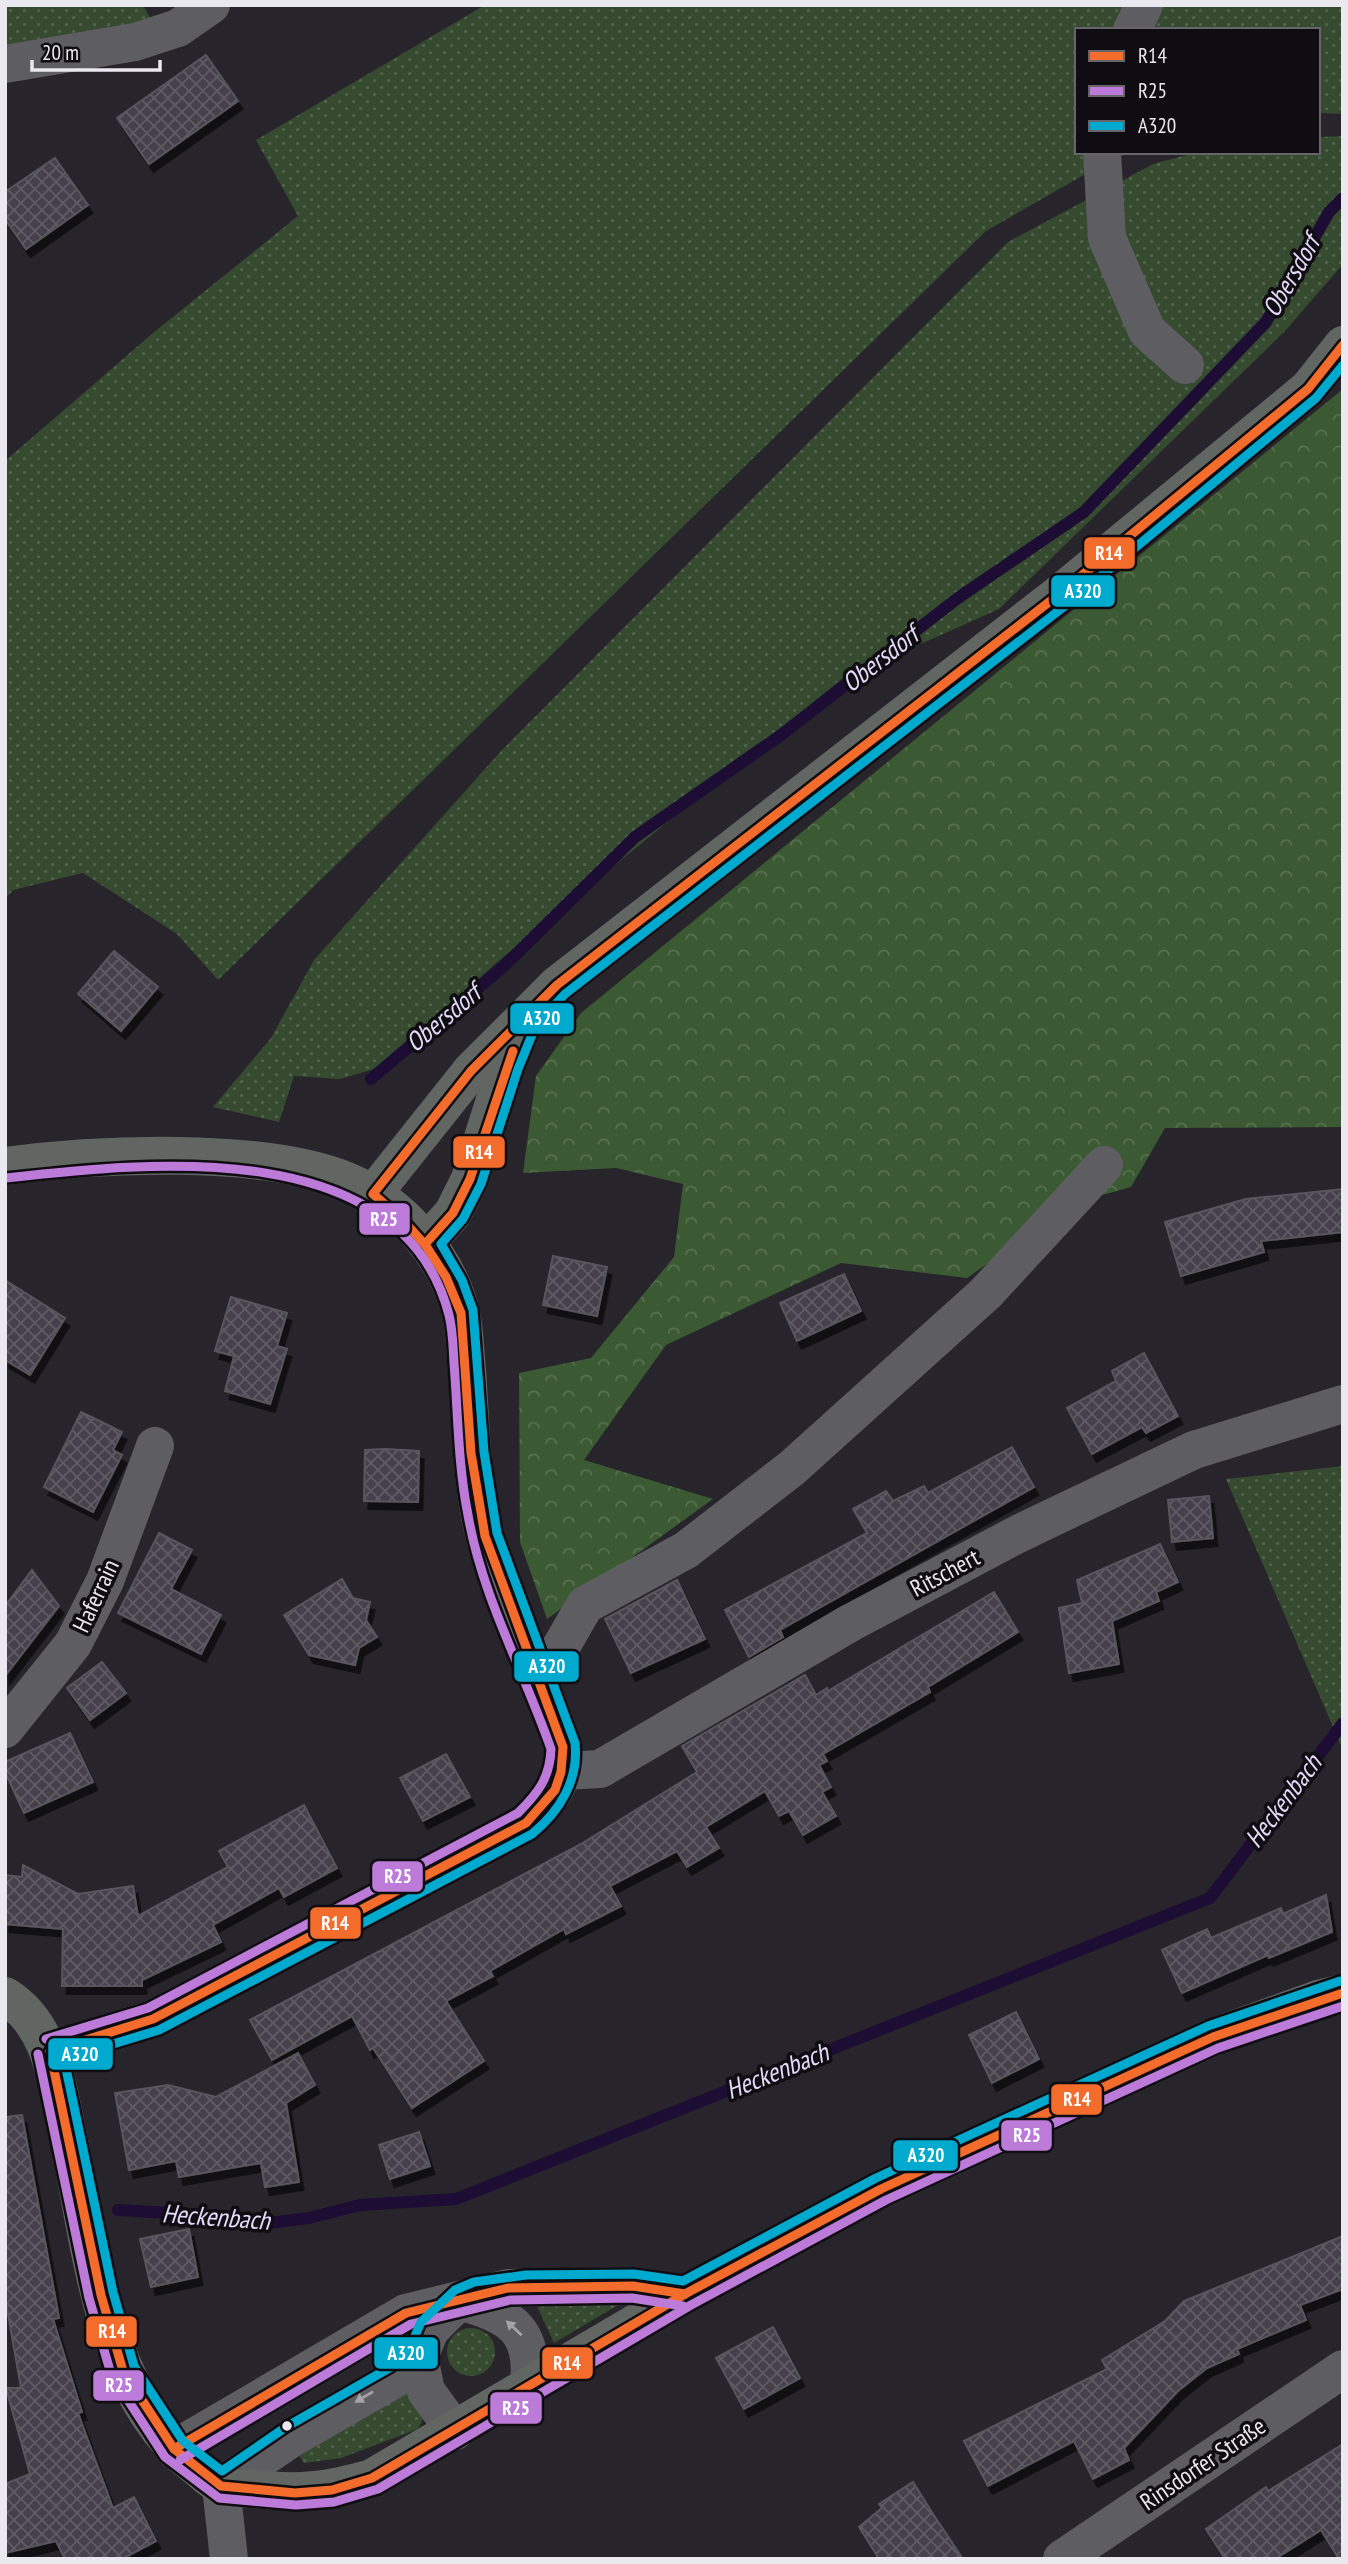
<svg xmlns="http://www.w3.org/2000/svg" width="1348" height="2564" viewBox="0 0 1348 2564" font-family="'PT Sans Narrow',sans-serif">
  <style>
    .green { fill: url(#green-dots) }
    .forest { fill: url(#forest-crowns) }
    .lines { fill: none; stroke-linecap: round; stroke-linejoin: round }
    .stream { stroke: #1d0c33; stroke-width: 12 }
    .building { fill: url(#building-cross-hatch); stroke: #58565b; stroke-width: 2; filter: url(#shadow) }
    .minor { stroke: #5e5d62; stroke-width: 38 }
    .major { stroke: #626663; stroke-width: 38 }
    .bus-1-casing { stroke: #0f0d12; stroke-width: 14 }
    .bus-2-casing { stroke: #0f0d12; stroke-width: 14 }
    .bus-3-casing { stroke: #0f0d12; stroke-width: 14 }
    .bus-1 { stroke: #f36c2b; stroke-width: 9 }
    .bus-2 { stroke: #bd7bd9; stroke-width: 9 }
    .bus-3 { stroke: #00a9ce; stroke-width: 9 }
    .oneway { fill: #a4a3a9 }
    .bus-dot { fill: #ebe9f0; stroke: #0f0d12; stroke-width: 2.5 }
    .labels { text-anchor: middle; stroke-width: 7; stroke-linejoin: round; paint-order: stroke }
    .street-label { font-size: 24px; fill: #ebe9f0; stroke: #0f0d12 }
    .water-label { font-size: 26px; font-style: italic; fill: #e4dafa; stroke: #0f0d12 }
    .line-badge { stroke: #0f0d12; stroke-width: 2.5 }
    .badge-label { font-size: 19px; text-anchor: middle; font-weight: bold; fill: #fff }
  </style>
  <defs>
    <pattern id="green-dots" width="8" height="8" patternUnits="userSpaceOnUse" patternTransform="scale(1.75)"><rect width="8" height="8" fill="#354a2f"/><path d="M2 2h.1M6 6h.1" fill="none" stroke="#52644d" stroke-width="1.8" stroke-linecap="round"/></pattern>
    <pattern id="forest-crowns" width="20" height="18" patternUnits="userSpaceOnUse" patternTransform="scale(1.75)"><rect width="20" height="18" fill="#3b5933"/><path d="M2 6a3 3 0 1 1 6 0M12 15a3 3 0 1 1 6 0" fill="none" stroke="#587151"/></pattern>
    <pattern id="building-cross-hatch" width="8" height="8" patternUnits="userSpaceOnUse" patternTransform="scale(1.75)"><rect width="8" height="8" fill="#443f4b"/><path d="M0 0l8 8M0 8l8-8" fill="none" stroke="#5f5b65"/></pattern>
    <filter id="shadow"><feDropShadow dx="4.5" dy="8" stdDeviation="0" flood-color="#0009"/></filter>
  </defs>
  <rect width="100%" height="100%" fill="#27252b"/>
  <g class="green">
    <polygon points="5,5 143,5 150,18 66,42 5,52"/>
    <polygon points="485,5 1343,5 1343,114 1318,113 1318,30 1077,30 1077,152 1130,152 1103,164 986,231 218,980 177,934 83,873 13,890 5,899 5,461 153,333 298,216 256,140"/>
    <polygon points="1343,136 1343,264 1285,331 999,609 840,680 496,963 381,1067 340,1079 294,1076 279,1122 213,1107 271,1038 314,960 502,750 1008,242 1153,164 1198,152 1318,152 1318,137"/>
    <polygon points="1343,1466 1343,1750 1226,1479"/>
    <polygon points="536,2304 618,2305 554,2343"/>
    <circle cx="471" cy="2352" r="24"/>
    <polygon points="405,2391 425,2415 418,2429 341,2458 304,2463 300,2457 300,2450"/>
  </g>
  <polygon class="forest" points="1343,389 1343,1127 1165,1128 1131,1187 1073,1203 967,1278 841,1263 666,1345 584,1460 713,1499 547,1619 520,1542 519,1373 591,1358 674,1257 683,1184 616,1168 523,1173 536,1076 581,1013"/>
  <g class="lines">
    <g class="stream">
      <polyline points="371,1079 503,967 635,837 781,735 958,598 1084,512 1266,322 1329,212 1343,198"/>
      <polyline points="118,2210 221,2216 261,2224 309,2218 360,2205 456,2199 1210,1898 1343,1723"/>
    </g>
  </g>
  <g class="building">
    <polygon points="206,55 238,101 149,164 117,118"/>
    <polygon points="55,158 88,205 26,249 5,219 5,192"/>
    <polygon points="114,951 158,987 121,1031 78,994"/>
    <polygon points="1343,1189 1343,1232 1261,1241 1264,1252 1181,1276 1165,1222 1246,1199"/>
    <polygon points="553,1256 607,1267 597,1316 543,1305"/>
    <polygon points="844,1274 861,1311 797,1341 780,1303"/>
    <polygon points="5,1280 65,1318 30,1375 5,1360"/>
    <polygon points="231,1297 287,1313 277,1346 287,1349 270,1404 225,1391 234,1356 215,1351"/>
    <polygon points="1144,1353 1178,1416 1146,1433 1142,1427 1092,1454 1067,1408 1116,1381 1112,1371"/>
    <polygon points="81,1412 122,1432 113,1450 122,1455 93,1512 44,1487"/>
    <polygon points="1012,1447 1034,1487 780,1630 783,1637 749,1657 725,1610 867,1533 853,1509 886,1491 893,1501 924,1486 928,1493"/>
    <polygon points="386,1449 419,1451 418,1502 364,1501 365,1450"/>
    <polygon points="1209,1496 1213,1538 1172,1542 1168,1500"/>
    <polygon points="159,1533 192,1550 171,1589 221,1615 201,1654 118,1613"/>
    <polygon points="1160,1544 1178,1582 1156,1592 1159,1601 1112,1621 1119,1664 1069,1673 1059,1608 1082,1603 1077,1580"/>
    <polygon points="32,1570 59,1606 5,1676 5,1606"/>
    <polygon points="342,1579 353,1598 370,1602 366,1620 377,1637 359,1648 355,1665 309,1655 284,1615"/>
    <polygon points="677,1580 705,1639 631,1673 605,1619"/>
    <polygon points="994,1592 1018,1632 928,1687 930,1692 823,1754 827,1761 819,1765 831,1787 822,1792 836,1816 803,1835 789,1811 779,1816 765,1791 706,1827 719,1848 687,1867 677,1851 610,1886 621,1906 566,1934 564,1929 490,1971 493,1976 446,2001 484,2061 412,2108 373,2048 370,2050 352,2016 272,2060 250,2020 581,1844 697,1772 682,1746 805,1675 816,1695 827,1688 828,1691"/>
    <polygon points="102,1662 126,1693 90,1720 67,1688"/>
    <polygon points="70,1733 93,1782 24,1813 5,1772 5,1762"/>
    <polygon points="446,1754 470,1797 423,1821 400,1778"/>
    <polygon points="304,1805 337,1868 284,1897 279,1888 213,1925 221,1942 142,1980 142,1986 62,1986 63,1929 5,1924 5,1875 22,1877 23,1865 78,1894 133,1886 138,1916 228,1867 219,1851"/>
    <polygon points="1326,1895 1332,1932 1269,1958 1268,1955 1182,1993 1162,1950 1207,1929 1211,1938 1281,1908 1283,1914"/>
    <polygon points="1016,2012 1039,2059 992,2083 969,2035"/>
    <polygon points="298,2053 315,2085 286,2103 299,2182 265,2187 261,2163 179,2177 176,2161 129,2170 115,2093 168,2085 216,2097"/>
    <polygon points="22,2115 59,2318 53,2319 82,2412 78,2413 113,2508 134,2497 156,2541 122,2559 65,2559 56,2541 5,2553 5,2484 30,2474 6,2388 21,2388 5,2297 5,2117"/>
    <polygon points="419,2132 430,2166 390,2179 379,2145"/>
    <polygon points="189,2229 198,2277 151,2287 140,2239"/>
    <polygon points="1343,2236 1343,2289 1300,2305 1306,2320 1237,2349 1239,2354 1207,2368 1178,2391 1124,2448 1129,2460 1093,2479 1074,2441 988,2486 964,2441 1107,2369 1102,2360 1165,2321 1184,2301"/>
    <polygon points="773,2327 800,2378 744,2409 716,2358"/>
    <polygon points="1343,2444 1343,2559 1339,2559 1321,2530 1275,2559 1225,2559 1206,2529 1266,2487 1268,2491"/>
    <polygon points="913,2482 933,2514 963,2559 879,2559 859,2527 882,2508 879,2504"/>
  </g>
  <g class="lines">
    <g class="minor">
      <polyline points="1132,30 1144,5"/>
      <polyline points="5,64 135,42 178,28 211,5"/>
      <polyline points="1102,152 1107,238 1147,331 1185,365"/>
      <polyline points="533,1668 558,1652 585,1605 686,1550 792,1468 986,1293 1104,1165"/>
      <polyline points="5,1729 73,1644 105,1581 155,1446"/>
      <polyline points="564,1771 600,1769 850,1623 1020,1533 1194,1450 1343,1404"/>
      <path d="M459,2301c50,14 76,27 70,85"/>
      <polyline points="419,2357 426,2391 455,2431"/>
      <polyline points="174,2449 406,2313 508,2288 633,2286 685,2294"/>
      <polyline points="229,2559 221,2486 292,2438 398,2377 419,2357 430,2330 459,2301"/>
      <polyline points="1062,2559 1343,2369"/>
    </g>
    <g class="major">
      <path d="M5,1166c91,-12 257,-20 342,15 54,22 100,75 114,132 4,18 4,39 6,57 4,55 4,111 17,164 18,73 56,141 79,213 1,40 -11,48 -37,76l-373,196 -103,32"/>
      <polyline points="373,1194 471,1071 557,985 1058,595 1308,389 1343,345"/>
      <polyline points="426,1243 453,1213 470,1179 506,1065 521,1030"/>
      <path d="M5,1996c47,29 51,85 62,135 23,109 34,262 128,335 8,6 16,15 25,19 8,4 22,3 32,4 48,5 73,2 120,-11l313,-184 196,-105 332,-152 105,-38 25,-6"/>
    </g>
    <defs>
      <g id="bus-1">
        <polyline points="426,1243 453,1213 470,1179 513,1051"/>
        <polyline points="50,2051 153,2019 526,1823 555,1790 561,1772 563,1747 485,1536 471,1453 461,1313 446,1277 426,1246 402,1219 373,1194 471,1071 557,985 1058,595 1308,389 1343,345"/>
        <polyline points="50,2051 101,2295 123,2371 174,2449 221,2486 295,2493 332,2490 372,2478 685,2294 881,2189 1213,2037 1343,1993"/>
        <polyline points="174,2449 406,2313 508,2288 633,2286 685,2294"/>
      </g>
      <g id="bus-2">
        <path d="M6,1178c142,-16 396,-44 443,137 4,16 4,32 5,48 4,51 4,102 14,152 14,82 56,156 83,234 -1,29 -13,44 -33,64l-370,195 -102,31"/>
        <polyline points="38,2054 89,2298 111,2374 165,2457 219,2498 296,2505 334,2502 378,2489 691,2305 886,2200 1218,2048 1343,2006"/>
        <polyline points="180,2460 411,2324 510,2300 632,2298 683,2306"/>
      </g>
      <path id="bus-3" d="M1340,1981l-132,45 -332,152 -193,103 -49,-7 -108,1 -52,7 -19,8 -34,32 -12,28 -18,17 -105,60 -64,44 -39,-30 -49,-75 -21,-74 -49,-233 95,-29 373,-196c28,-23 47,-54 43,-91l-78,-210 -13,-81 -11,-142 -11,-30 -21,-36 22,-25 18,-35 37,-115 18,-44 29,-31 501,-389 250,-207 27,-33"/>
    </defs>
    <use href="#bus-1" class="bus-1-casing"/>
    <use href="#bus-2" class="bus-2-casing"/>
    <use href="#bus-3" class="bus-3-casing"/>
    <use href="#bus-1" class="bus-1"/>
    <use href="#bus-2" class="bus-2"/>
    <use href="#bus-3" class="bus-3"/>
  </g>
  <defs><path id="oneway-solid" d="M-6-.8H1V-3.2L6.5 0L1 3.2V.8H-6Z" transform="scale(1.75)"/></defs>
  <g class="oneway">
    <use href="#oneway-solid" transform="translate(514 2328) rotate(-137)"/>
    <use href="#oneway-solid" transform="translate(364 2397) rotate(149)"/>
  </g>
  <circle class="bus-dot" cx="287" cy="2426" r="6"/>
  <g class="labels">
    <g class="street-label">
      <text transform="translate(945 1573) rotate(-28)" y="8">Ritschert</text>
      <text transform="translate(96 1596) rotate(-65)" y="8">Haferrain</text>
      <text transform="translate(1203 2464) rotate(-34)" y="8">Rinsdorfer Straße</text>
    </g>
    <g class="water-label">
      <text transform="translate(1291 276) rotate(-60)" y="9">Obersdorf</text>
      <text transform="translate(880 659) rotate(-38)" y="9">Obersdorf</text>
      <text transform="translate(443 1018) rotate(-40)" y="9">Obersdorf</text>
      <text transform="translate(1283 1801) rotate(-53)" y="9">Heckenbach</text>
      <text transform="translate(777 2071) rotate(-22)" y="9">Heckenbach</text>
      <text transform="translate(216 2217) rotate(4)" y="9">Heckenbach</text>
    </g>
  </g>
  <g class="line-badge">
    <rect x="1083" y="536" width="53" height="34" rx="7" fill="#f36c2b"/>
    <rect x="1050" y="574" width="66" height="34" rx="7" fill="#00a9ce"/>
    <rect x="509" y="1002" width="66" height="33" rx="7" fill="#00a9ce"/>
    <rect x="452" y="1135" width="54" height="34" rx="7" fill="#f36c2b"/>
    <rect x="358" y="1202" width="53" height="34" rx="7" fill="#bd7bd9"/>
    <rect x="513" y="1650" width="67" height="33" rx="7" fill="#00a9ce"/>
    <rect x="371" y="1860" width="53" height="33" rx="7" fill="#bd7bd9"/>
    <rect x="309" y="1906" width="53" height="34" rx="7" fill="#f36c2b"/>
    <rect x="47" y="2037" width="67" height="34" rx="7" fill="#00a9ce"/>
    <rect x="1050" y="2083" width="53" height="33" rx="7" fill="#f36c2b"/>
    <rect x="1000" y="2119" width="53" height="33" rx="7" fill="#bd7bd9"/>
    <rect x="892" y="2139" width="67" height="33" rx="7" fill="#00a9ce"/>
    <rect x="85" y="2315" width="53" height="33" rx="7" fill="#f36c2b"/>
    <rect x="373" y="2336" width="66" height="34" rx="7" fill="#00a9ce"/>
    <rect x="541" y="2346" width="53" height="34" rx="7" fill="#f36c2b"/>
    <rect x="92" y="2369" width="53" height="33" rx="7" fill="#bd7bd9"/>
    <rect x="489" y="2391" width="54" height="34" rx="7" fill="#bd7bd9"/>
  </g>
  <g class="badge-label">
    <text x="1109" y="560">R14</text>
    <text x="1083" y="598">A320</text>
    <text x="542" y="1025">A320</text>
    <text x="479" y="1159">R14</text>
    <text x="384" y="1226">R25</text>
    <text x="547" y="1673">A320</text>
    <text x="398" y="1883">R25</text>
    <text x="335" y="1930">R14</text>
    <text x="80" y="2061">A320</text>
    <text x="1077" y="2106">R14</text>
    <text x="1027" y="2142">R25</text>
    <text x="926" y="2162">A320</text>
    <text x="112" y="2338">R14</text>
    <text x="406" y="2360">A320</text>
    <text x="567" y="2370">R14</text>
    <text x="119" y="2392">R25</text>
    <text x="516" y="2415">R25</text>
  </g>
  <rect width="1348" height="2564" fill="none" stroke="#ebe9f0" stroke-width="14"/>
  <rect x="1075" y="28" width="245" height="126" fill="#0f0d12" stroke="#67656b" stroke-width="2"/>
  <rect x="1089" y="51" width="35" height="10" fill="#f36c2b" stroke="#67656b" stroke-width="2"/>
  <text x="1138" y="63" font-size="21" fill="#ebe9f0">R14</text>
  <rect x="1089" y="86" width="35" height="10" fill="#bd7bd9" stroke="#67656b" stroke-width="2"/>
  <text x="1138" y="98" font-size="21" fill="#ebe9f0">R25</text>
  <rect x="1089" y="121" width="35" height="10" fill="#00a9ce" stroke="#67656b" stroke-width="2"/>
  <text x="1138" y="133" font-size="21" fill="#ebe9f0">A320</text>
  <path d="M32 60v10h128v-10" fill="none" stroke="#ebe9f0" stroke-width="3.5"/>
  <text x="42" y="60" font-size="21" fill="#ebe9f0" stroke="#0f0d12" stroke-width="5" paint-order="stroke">20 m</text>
</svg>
